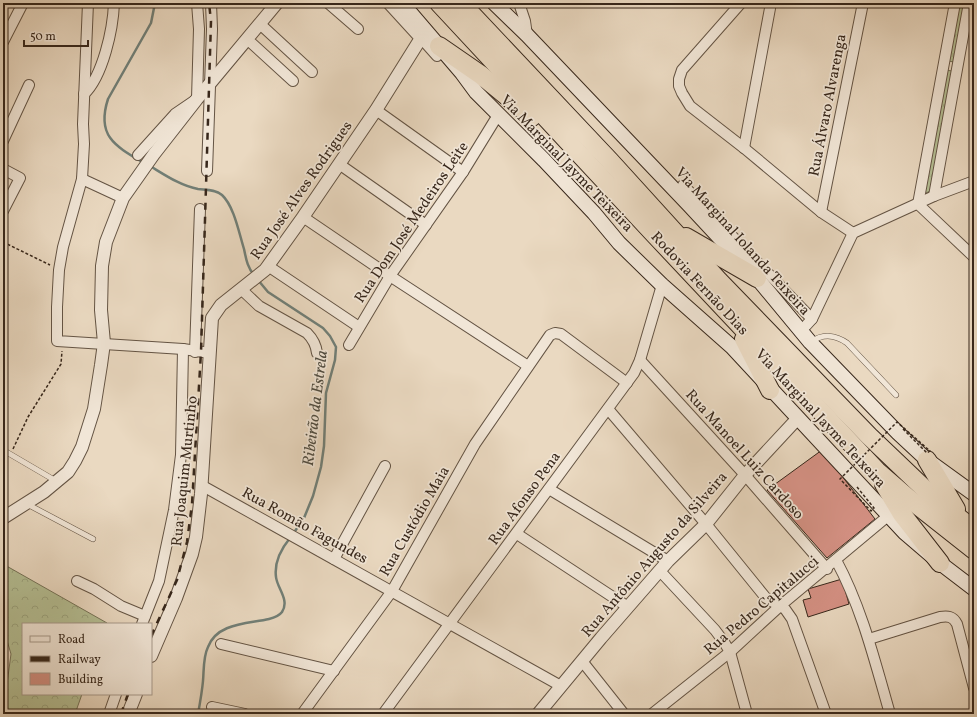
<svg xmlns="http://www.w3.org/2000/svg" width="977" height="717" viewBox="0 0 977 717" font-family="Vollkorn,serif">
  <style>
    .grass { fill: url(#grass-tufts); stroke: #767358 }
    .forest { fill: url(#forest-crowns); stroke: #767358 }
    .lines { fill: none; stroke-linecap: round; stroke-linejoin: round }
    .stream { stroke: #717f77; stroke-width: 2.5 }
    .building { fill: #d59184; stroke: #37271b }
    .service-casing { stroke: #645444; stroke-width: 6 }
    .minor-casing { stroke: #645444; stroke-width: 12 }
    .tertiary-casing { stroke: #645444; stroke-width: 14 }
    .secondary-casing { stroke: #37271b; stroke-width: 16 }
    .motorway-casing { stroke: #37271b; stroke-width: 20 }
    .path { stroke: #37271b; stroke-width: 1.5; stroke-dasharray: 3 2; stroke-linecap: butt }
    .service { stroke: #f1e6d7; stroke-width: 5 }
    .minor { stroke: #f1e6d7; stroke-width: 10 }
    .tertiary { stroke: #f1e6d7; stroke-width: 12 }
    .secondary { stroke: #f1e6d7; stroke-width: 14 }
    .motorway { stroke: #ead9c1; stroke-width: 18 }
    .rail { stroke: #37271b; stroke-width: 2.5; stroke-dasharray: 7 7; stroke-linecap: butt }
    .path-bridge { stroke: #37271b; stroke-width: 1.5; stroke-dasharray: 3 2; stroke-linecap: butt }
    .labels { text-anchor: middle; stroke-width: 3.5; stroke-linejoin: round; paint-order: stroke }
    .street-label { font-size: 15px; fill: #37271b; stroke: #f1e6d7 }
    .water-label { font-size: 16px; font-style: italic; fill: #4f4c41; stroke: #f1e6d7 }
  </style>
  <defs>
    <pattern id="grass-tufts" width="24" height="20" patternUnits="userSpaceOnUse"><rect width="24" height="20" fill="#b5bf94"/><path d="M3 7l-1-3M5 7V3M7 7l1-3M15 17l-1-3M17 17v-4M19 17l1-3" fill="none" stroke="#9ca47f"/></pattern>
    <pattern id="forest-crowns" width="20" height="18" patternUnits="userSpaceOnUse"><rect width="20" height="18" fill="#b5bf94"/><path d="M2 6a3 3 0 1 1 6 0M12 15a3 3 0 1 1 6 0" fill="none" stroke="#9ca47f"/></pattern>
  </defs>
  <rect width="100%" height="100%" fill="#ead9c1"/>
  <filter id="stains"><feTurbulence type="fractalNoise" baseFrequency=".005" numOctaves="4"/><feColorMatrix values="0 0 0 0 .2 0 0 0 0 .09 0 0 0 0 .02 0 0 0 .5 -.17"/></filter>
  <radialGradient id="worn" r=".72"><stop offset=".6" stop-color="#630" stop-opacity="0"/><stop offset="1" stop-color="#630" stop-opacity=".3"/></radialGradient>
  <g class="grass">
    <polygon points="958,3 964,3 954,62 948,61"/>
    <polygon points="946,70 952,71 930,191 924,194"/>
  </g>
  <polygon class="forest" points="3,564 107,623 23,624 23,694 82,694 75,714 3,714 11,654 3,627"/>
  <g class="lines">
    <g class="stream">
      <path d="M144,163c-29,-17 -48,-27 -36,-64l43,-76 4,-20"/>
      <path d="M150,166c15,9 31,20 48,23 8,1 17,0 24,6 12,11 17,38 22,54 2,9 3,18 10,26"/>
      <polyline points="258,280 268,292 323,328 330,336 336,347 335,360 326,393 324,446 321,467 313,496 304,518 293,534"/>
      <path d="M198,714c2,-11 4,-22 5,-33 1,-11 0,-24 5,-34 9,-24 39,-23 61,-28 4,-1 10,-3 13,-7 8,-12 -5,-24 -6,-35 -2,-15 5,-28 14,-39"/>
    </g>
  </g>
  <g class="building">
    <polygon points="822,450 875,519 827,558 767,490"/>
    <polygon points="842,579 849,604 808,617 803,600 811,598 808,589"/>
  </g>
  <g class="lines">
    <defs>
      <g id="service">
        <path d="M811,342c12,-9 25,-7 36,1l49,52"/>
        <polyline points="3,450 56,481"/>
        <polyline points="27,504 93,539"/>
      </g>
      <g id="minor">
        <polyline points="88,3 83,124 84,144 82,179 63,247 59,270 57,307 57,341 183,349 210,353"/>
        <polyline points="328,3 358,29"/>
        <polyline points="519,3 525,21 527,35"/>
        <polyline points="741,3 682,70 679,79 679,86 682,93 690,106 744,148 821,212 853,233"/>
        <polyline points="955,3 918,204 974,257"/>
        <polyline points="260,24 312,72"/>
        <polyline points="421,38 437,56"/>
        <polyline points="247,39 293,81"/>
        <polyline points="3,42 23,3"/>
        <path d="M84,94c19,-18 29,-65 30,-91"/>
        <polyline points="376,110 463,172"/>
        <polyline points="3,141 29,85"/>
        <polyline points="744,148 771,3"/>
        <polyline points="138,155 175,114 197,99 199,29 197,3"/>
        <polyline points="339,164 426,225"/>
        <polyline points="3,169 20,178 3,211"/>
        <polyline points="207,171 212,29 211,3"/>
        <polyline points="82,179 123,198"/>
        <polyline points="683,185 812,319"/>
        <polyline points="934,196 969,3"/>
        <polyline points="821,212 863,3"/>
        <polyline points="303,217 390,276 528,366"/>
        <polyline points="268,266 359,327"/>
        <path d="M241,289l18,17 48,27c6,6 9,11 10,20"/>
        <polyline points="801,331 812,319 853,233 934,196 974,181"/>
        <polyline points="349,345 390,276 463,172 498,115"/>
        <polyline points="195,352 200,209"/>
        <polyline points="640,360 745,475 827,569"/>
        <polyline points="608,409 706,524 766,598 785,609 792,619 826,714"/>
        <polyline points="201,485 561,686"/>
        <polyline points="549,489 668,561"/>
        <polyline points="517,534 628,607"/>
        <polyline points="334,559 385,466"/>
        <path d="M836,560c26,48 39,102 54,154"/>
        <polyline points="660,571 715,630 724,642 730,652 747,714"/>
        <polyline points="77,581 94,589 121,606 145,616"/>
        <polyline points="142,624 159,581 174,510 181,455 183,349"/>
        <path d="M869,639l71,-22c8,-1 13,-1 17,7l17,64"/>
        <polyline points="221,644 334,671"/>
        <polyline points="582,661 624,714"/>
        <polyline points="212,707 245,714"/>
        <polyline points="109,714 116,694"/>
        <polyline points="302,714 392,591 475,444 550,335 555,333 561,334 627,383"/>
        <polyline points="383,714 634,373 640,360 662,285"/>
        <polyline points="652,714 730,652 780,606 888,516"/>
      </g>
      <g id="tertiary">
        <polyline points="3,518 44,492 68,472 75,461 82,447 94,409 101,365 104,343 101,310 102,266 106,242 123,198 154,154 197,99 277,3"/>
        <polyline points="151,656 176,598 192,554 196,537 201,494 212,318 221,305 265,270 303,217 376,110 421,38 389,3"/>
        <polyline points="128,714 136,694"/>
        <polyline points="538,714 601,638 668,561 706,524 745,475 797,419"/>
      </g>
      <g id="secondary">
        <polyline points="402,3 462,73 476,92 544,160 594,213 619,243 662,285 732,347 905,533 940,563 974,589"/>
        <polyline points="494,3 527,35 689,205 757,278 810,342 898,433 927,460 974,494"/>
      </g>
      <g id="motorway">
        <polyline points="439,3 655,235 877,471 907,497 974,550"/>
        <polyline points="461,3 610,161 719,281 869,436 933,497 974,530"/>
        <polyline points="439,46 481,75 532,117"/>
        <polyline points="686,237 757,278"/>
        <polyline points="744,339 770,390"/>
        <polyline points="927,460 956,509"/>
        <polyline points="884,484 902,514 940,563"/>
      </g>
    </defs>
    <use href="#service" class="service-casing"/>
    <use href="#minor" class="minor-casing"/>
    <use href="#tertiary" class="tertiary-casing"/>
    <use href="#secondary" class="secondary-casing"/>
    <use href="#motorway" class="motorway-casing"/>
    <g class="path">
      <polyline points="3,242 50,265"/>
      <polyline points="13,449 28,417 61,364 62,351"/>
    </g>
    <use href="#service" class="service"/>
    <use href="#minor" class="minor"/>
    <use href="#tertiary" class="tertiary"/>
    <use href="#secondary" class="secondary"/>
    <use href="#motorway" class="motorway"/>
    <g class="rail">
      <polyline points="151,636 177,580 187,542 192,504 201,352 211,21 209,3"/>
      <polyline points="121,714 128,694"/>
    </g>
    <polyline class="path-bridge" points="857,487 874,508 871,511 840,479 897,422 930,451 927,453 903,429"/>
  </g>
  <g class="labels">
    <g class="street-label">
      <text transform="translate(827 105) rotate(-79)" y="5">Rua Álvaro Alvarenga</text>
      <text transform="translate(567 163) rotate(46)" y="5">Via Marginal Jayme Teixeira</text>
      <text transform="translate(301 190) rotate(-55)" y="5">Rua José Alves Rodrigues</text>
      <text transform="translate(411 222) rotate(-56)" y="5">Rua Dom José Medeiros Leite</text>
      <text transform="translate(743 241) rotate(48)" y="5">Via Marginal Iolanda Teixeira</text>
      <text transform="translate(700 283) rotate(47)" y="5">Rodovia Fernão Dias</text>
      <text transform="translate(821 418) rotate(47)" y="5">Via Marginal Jayme Teixeira</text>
      <text transform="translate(745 454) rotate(48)" y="5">Rua Manoel Luiz Cardoso</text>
      <text transform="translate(184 471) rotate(-84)" y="5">Rua Joaquim Murtinho</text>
      <text transform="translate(524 498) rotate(-54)" y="5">Rua Afonso Pena</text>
      <text transform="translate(414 521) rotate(-60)" y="5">Rua Custódio Maia</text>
      <text transform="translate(305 525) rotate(29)" y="5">Rua Romão Fagundes</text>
      <text transform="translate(654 554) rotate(-49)" y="5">Rua Antônio Augusto da Silveira</text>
      <text transform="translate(761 605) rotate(-40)" y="5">Rua Pedro Capitalucci</text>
    </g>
    <g class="water-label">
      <text transform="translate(314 408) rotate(-83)" y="6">Ribeirão da Estrela</text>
    </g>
  </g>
  <rect width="977" height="717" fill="none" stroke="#ead9c1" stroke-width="16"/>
  <rect x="4" y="4" width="969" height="709" fill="none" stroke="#37271b" stroke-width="2"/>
  <rect x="8" y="8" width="961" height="701" fill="none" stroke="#37271b"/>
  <rect x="22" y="623" width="130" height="72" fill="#f1e6d7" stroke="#a79a8c"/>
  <rect x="30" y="636" width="20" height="6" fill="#f1e6d7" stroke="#a79a8c"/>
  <text x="58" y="643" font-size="12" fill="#37271b">Road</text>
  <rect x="30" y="656" width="20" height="6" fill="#37271b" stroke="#a79a8c"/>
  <text x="58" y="663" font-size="12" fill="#37271b">Railway</text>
  <rect x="30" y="673" width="20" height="12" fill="#d59184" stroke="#a79a8c"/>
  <text x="58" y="683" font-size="12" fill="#37271b">Building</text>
  <path d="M24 40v6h64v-6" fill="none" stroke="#37271b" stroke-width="2"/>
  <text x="30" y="40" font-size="12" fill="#37271b" stroke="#f1e6d7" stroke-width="3" paint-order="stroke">50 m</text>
  <rect width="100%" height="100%" filter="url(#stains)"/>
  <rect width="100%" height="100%" fill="url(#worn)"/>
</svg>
